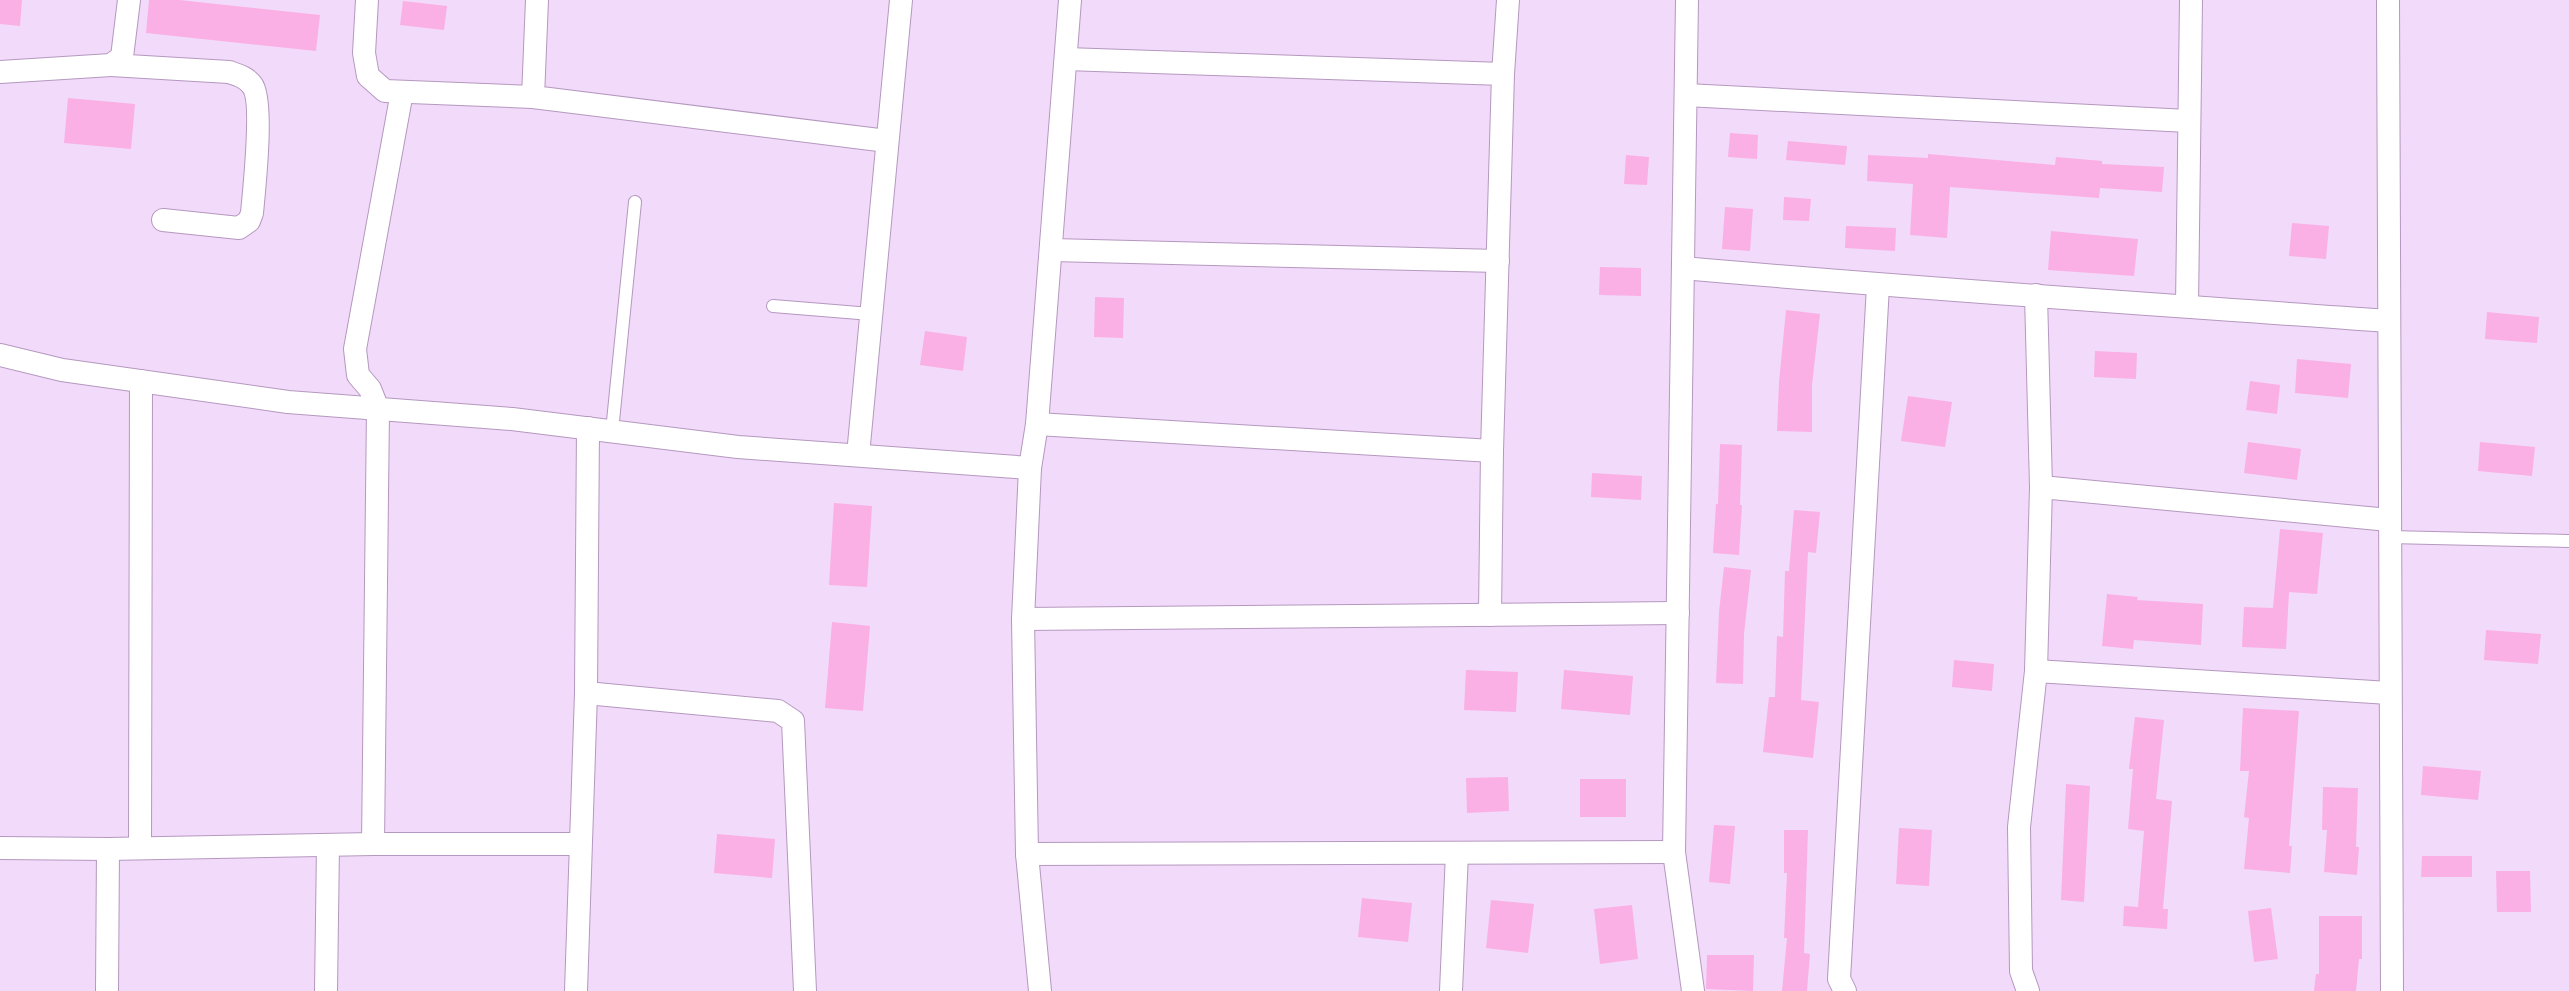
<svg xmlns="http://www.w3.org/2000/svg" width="2569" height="991" viewBox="0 0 2569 991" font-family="Karla,sans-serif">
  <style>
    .building { fill: #fab0e5 }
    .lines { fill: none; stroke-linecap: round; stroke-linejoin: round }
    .lane-casing { stroke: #b598bf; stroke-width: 14 }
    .street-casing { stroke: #b598bf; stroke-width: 24 }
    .lane { stroke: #fff; stroke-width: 12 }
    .street { stroke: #fff; stroke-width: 22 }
  </style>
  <rect width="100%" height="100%" fill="#f2dafa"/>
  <g class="building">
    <polygon points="0,0 22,0 20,26 0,24"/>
    <polygon points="149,0 179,0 320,15 316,51 146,33"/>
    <polygon points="403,1 447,6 444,30 400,25"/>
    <polygon points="68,98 135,104 131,149 64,143"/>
    <polygon points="1730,133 1758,135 1757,159 1728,157"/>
    <polygon points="1788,141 1847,146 1845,165 1786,160"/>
    <polygon points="1928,154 2055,165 2056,157 2102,161 2102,164 2164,167 2162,192 2100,188 2099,198 1950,187 1947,238 1910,235 1913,184 1867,181 1868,155 1928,158"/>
    <polygon points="1626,155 1649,157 1647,185 1624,184"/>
    <polygon points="1784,197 1811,199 1809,221 1783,220"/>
    <polygon points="1725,207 1753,209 1750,251 1722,249"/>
    <polygon points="2292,223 2329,226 2326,259 2289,256"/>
    <polygon points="1846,226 1896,228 1895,251 1845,248"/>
    <polygon points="2051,231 2138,239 2134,276 2048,270"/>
    <polygon points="1600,267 1641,268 1641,296 1599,295"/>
    <polygon points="1095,297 1124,298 1123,338 1094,337"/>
    <polygon points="1786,310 1820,314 1812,385 1812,432 1777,431 1779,382"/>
    <polygon points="2487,312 2539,317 2537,343 2485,339"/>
    <polygon points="925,331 967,337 963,371 920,365"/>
    <polygon points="2095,351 2137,353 2136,379 2094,377"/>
    <polygon points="2297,359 2351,364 2348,398 2295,393"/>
    <polygon points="2250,381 2280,385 2277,414 2246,410"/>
    <polygon points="1908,396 1952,402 1945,447 1901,441"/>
    <polygon points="2248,442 2301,449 2297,480 2244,473"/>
    <polygon points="2480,442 2535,447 2532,476 2478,471"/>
    <polygon points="1720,444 1742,445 1740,505 1742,505 1739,555 1713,553 1716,504 1718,504"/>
    <polygon points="1592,473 1642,476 1641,500 1591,497"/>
    <polygon points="834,503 872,506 867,587 829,585"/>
    <polygon points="1794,510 1820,512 1816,553 1808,552 1801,700 1819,702 1813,758 1763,752 1769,697 1775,697 1777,636 1783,637 1785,571 1789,571"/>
    <polygon points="2280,529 2323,533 2317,594 2289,592 2286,649 2242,647 2244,607 2273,608"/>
    <polygon points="1724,567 1751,570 1744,634 1743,684 1716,683 1719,612"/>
    <polygon points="2107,594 2138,597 2137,600 2203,604 2201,645 2134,640 2133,649 2102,646"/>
    <polygon points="832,622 870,626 863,711 825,708"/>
    <polygon points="2486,630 2541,634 2538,664 2484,660"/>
    <polygon points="1954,660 1994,664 1992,691 1952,687"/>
    <polygon points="1466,670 1518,672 1516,712 1464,710"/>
    <polygon points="1564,670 1633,676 1630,715 1561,709"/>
    <polygon points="2243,708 2299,711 2289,846 2292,846 2290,873 2244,869 2249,818 2244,817 2249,771 2240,771"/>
    <polygon points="2135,717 2164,720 2156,799 2172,801 2163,909 2168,909 2167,929 2123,926 2124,906 2138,907 2144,831 2128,829 2133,769 2129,769"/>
    <polygon points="2423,766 2481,771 2478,800 2421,795"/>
    <polygon points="1508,777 1509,811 1467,813 1466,778"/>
    <rect x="1580" y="779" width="46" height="38"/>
    <polygon points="2066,784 2090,786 2084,902 2061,900"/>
    <polygon points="2323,787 2358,788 2356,847 2359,847 2357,875 2324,872 2327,830 2322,830"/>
    <polygon points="1714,825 1735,826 1730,884 1709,882"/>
    <polygon points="1899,828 1932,830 1929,886 1896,884"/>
    <polygon points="1784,830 1808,830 1804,953 1810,954 1807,991 1782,991 1787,938 1784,938 1787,873 1784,873"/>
    <polygon points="717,834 775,839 772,878 714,873"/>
    <polygon points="2422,856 2472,856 2472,877 2421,877"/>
    <polygon points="2496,871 2530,871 2531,912 2497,912"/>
    <polygon points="1362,898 1412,903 1408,942 1358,937"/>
    <polygon points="1491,900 1534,904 1528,953 1486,948"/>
    <polygon points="1632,905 1638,959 1600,964 1594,909"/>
    <polygon points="2271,908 2278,959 2254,962 2248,911"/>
    <polygon points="2319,916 2362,916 2362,959 2359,959 2356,991 2314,991 2316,974 2319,974"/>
    <polygon points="1707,955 1754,955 1753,991 1706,989"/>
  </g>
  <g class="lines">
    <defs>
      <g id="lane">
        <polyline points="773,306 871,314"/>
        <polyline points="612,431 635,202"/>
        <polyline points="2389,537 2569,541"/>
      </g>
      <g id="street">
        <polyline points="367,0 364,53 368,76 385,91 533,97"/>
        <polyline points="537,0 533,97 887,141"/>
        <polyline points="1070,0 1037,424 1030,468 1023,619 1678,613"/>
        <polyline points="1687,0 1674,852 1693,991"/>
        <polyline points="2388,0 2392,991"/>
        <polyline points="1066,59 1503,74"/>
        <path d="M111,65l118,7c9,3 17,5 23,13 12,15 2,106 0,128l-3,8 -10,7 -76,-8"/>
        <polyline points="0,72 111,65 122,57 129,0"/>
        <polyline points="1686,95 2188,121"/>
        <polyline points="1052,250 1498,261"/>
        <path d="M1683,268c235,21 470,36 705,53"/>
        <polyline points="2187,306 2191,0"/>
        <polyline points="0,355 62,370 288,402 512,419 738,447 1030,468"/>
        <polyline points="1037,424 1492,451"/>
        <polyline points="858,455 901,0"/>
        <polyline points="2041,487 2389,520"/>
        <polyline points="1490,615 1492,451 1503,74 1508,0"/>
        <polyline points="1023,619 1027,854"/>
        <polyline points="2036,671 2389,693"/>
        <polyline points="586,693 778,711 793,721 805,991"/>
        <polyline points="373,844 378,409 370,389 358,375 355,349 402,92"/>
        <polyline points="140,847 141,381"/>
        <polyline points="0,848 108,849 373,844 579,844"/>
        <polyline points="107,991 108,849"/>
        <polyline points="326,991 328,845"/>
        <polyline points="576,991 586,693 588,428"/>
        <polyline points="1040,991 1027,854 1674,852"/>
        <polyline points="1451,991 1457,853"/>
        <polyline points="1845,991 1839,979 1878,286"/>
        <polyline points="2028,991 2021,971 2019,827 2036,671 2041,487 2036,295"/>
      </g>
    </defs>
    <use href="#lane" class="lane-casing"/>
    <use href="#street" class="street-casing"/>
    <use href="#lane" class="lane"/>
    <use href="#street" class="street"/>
  </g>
</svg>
